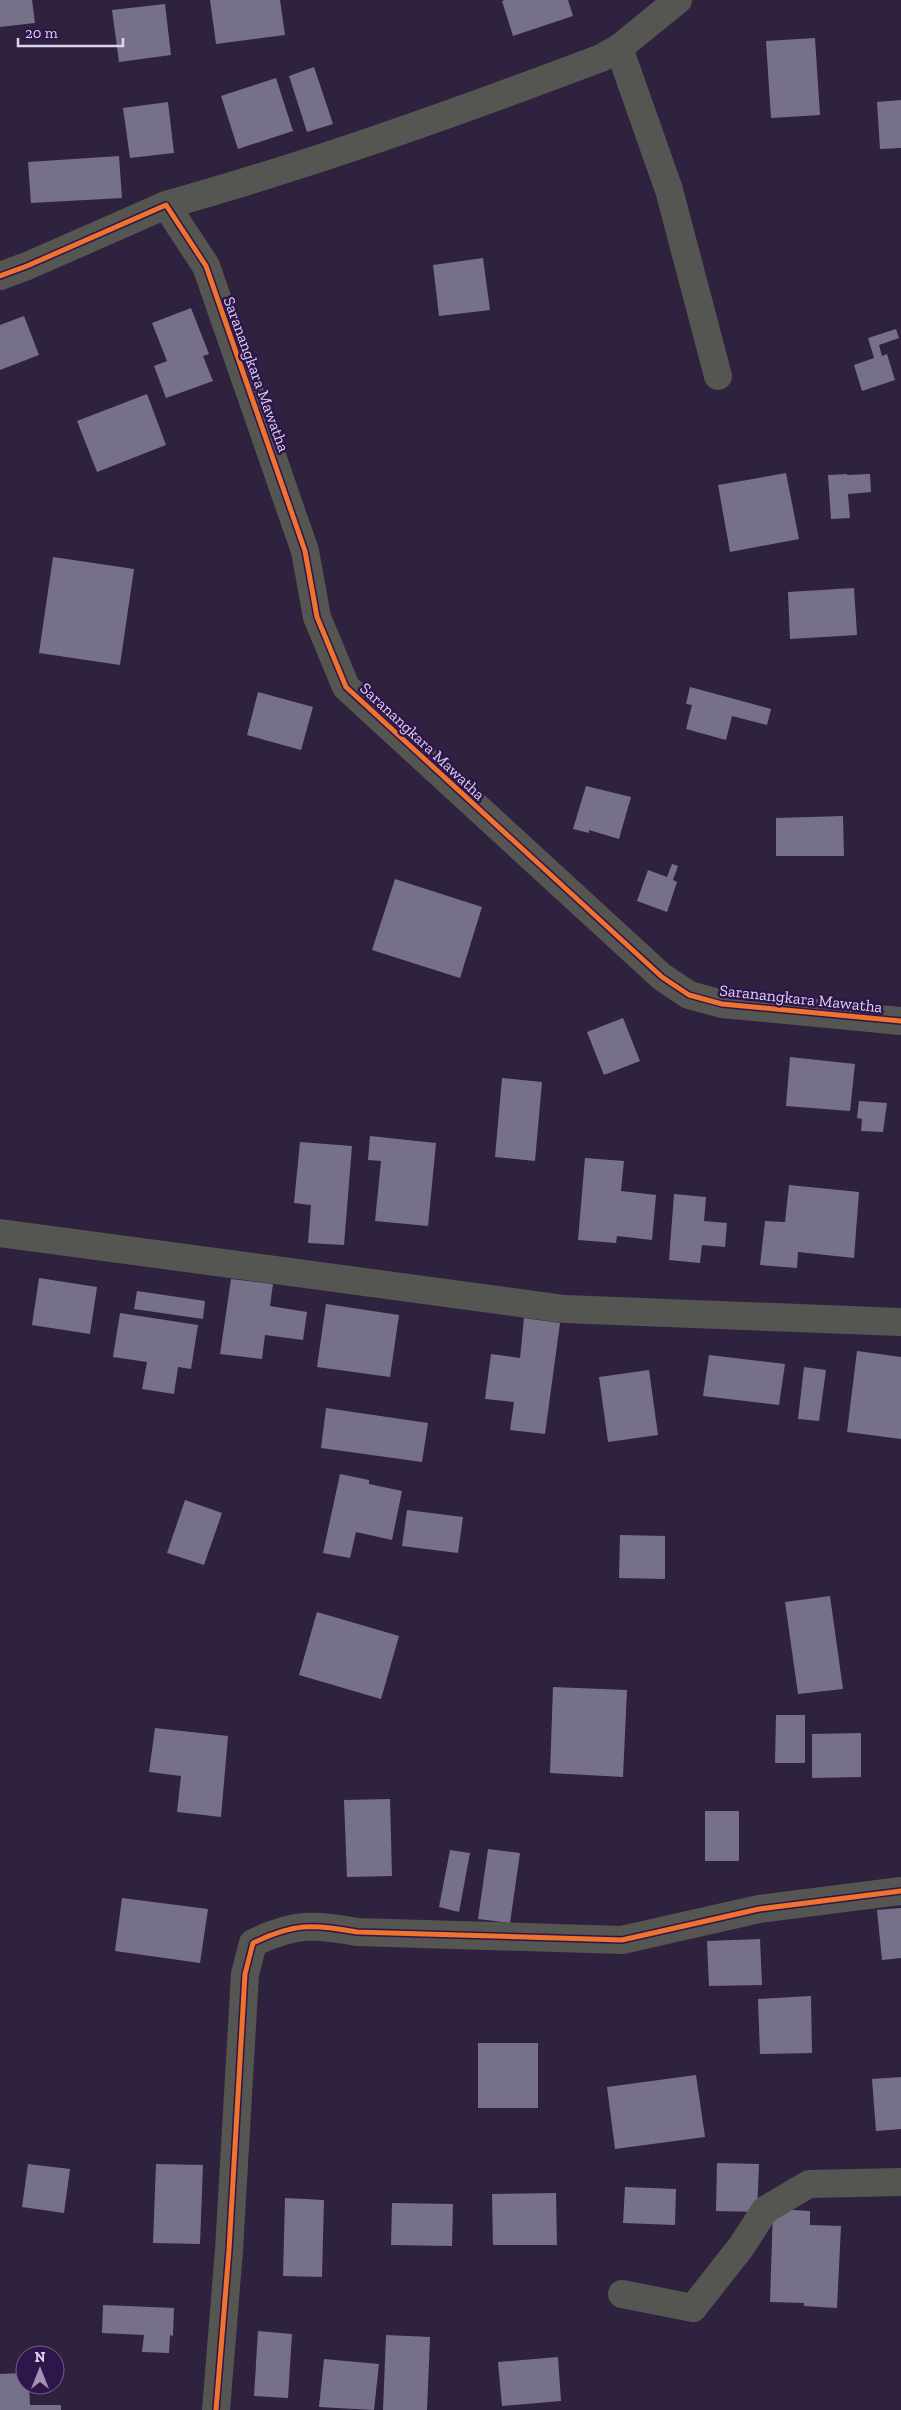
<svg xmlns="http://www.w3.org/2000/svg" width="901" height="2410" viewBox="0 0 901 2410" font-family="'Zilla Slab',serif">
  <style>
    .building { fill: #767189 }
    .lines { fill: none; stroke-linecap: round; stroke-linejoin: round }
    .minor { stroke: #555652; stroke-width: 28 }
    .cycleway-casing { stroke: #2e164a; stroke-width: 8 }
    .cycleway { stroke: #ef722f; stroke-width: 5 }
    .labels { text-anchor: middle; stroke-width: 5; stroke-linejoin: round; paint-order: stroke }
    .street-label { font-size: 16px; fill: #ded2f3; stroke: #2e164a }
  </style>
  <rect width="100%" height="100%" fill="#2f223e"/>
  <g class="building">
    <polygon points="0,0 32,0 35,23 0,27"/>
    <polygon points="210,0 280,0 285,35 216,44"/>
    <polygon points="505,0 568,0 573,16 513,36 502,1"/>
    <polygon points="165,4 171,55 119,62 112,10"/>
    <polygon points="815,38 820,115 771,118 766,41"/>
    <polygon points="314,67 333,124 307,132 289,76"/>
    <polygon points="276,78 293,131 238,149 221,96"/>
    <polygon points="901,100 901,148 880,149 877,102"/>
    <polygon points="168,102 174,153 130,158 123,108"/>
    <polygon points="119,156 122,198 31,203 28,162"/>
    <polygon points="483,258 490,310 439,316 433,265"/>
    <polygon points="191,308 209,354 203,356 213,381 166,398 154,366 167,361 152,323"/>
    <polygon points="24,316 39,355 0,370 0,325"/>
    <polygon points="896,329 899,338 879,345 882,356 887,354 895,380 862,391 854,365 874,358 868,338"/>
    <polygon points="147,394 166,445 97,472 77,421"/>
    <polygon points="786,473 799,539 730,552 718,485"/>
    <polygon points="847,474 847,475 870,474 871,492 848,494 850,518 831,519 828,475"/>
    <polygon points="53,557 134,569 120,665 39,653"/>
    <polygon points="854,588 857,635 790,639 788,592"/>
    <polygon points="690,687 771,709 767,725 732,716 726,740 686,729 692,705 686,704"/>
    <polygon points="258,692 313,707 301,750 247,735"/>
    <polygon points="586,786 631,797 619,839 589,830 589,833 573,829"/>
    <polygon points="843,816 844,856 776,856 776,818"/>
    <polygon points="672,864 678,866 673,880 677,882 667,912 637,901 648,870 667,877"/>
    <polygon points="395,879 482,907 460,978 372,950"/>
    <polygon points="623,1018 640,1061 604,1075 587,1032"/>
    <polygon points="790,1057 855,1064 850,1111 786,1106"/>
    <polygon points="502,1078 542,1082 535,1161 495,1157"/>
    <polygon points="859,1101 887,1103 883,1132 861,1131 862,1119 857,1118"/>
    <polygon points="370,1136 436,1143 428,1226 375,1221 381,1161 368,1160"/>
    <polygon points="300,1142 352,1146 344,1245 308,1243 311,1205 294,1203"/>
    <polygon points="585,1158 624,1161 621,1191 656,1195 652,1240 617,1236 616,1243 578,1240"/>
    <polygon points="789,1185 859,1192 854,1258 798,1252 797,1268 760,1265 765,1221 785,1222"/>
    <polygon points="674,1194 706,1197 704,1221 727,1223 725,1247 702,1245 700,1263 669,1260"/>
    <polygon points="39,1278 97,1287 90,1334 32,1325"/>
    <polygon points="231,1279 273,1284 270,1306 307,1312 303,1340 265,1335 262,1359 220,1354"/>
    <polygon points="137,1291 205,1301 203,1319 134,1309"/>
    <polygon points="326,1304 399,1315 390,1377 317,1367"/>
    <polygon points="120,1313 198,1325 191,1369 178,1367 174,1394 142,1389 147,1362 113,1357"/>
    <polygon points="524,1318 560,1323 545,1434 510,1430 514,1402 485,1399 491,1354 520,1358"/>
    <polygon points="857,1351 901,1357 901,1439 847,1432"/>
    <polygon points="709,1355 785,1364 779,1405 703,1396"/>
    <polygon points="804,1367 826,1370 819,1421 798,1419"/>
    <polygon points="649,1370 658,1435 608,1442 599,1377"/>
    <polygon points="326,1408 428,1423 422,1462 321,1448"/>
    <polygon points="340,1474 369,1480 369,1484 402,1491 392,1540 356,1532 350,1558 323,1553"/>
    <polygon points="185,1500 222,1513 204,1565 167,1553"/>
    <polygon points="407,1510 463,1517 458,1553 402,1546"/>
    <polygon points="620,1535 665,1536 665,1579 619,1578"/>
    <polygon points="830,1596 843,1689 798,1694 785,1602"/>
    <polygon points="317,1612 399,1636 381,1699 299,1675"/>
    <polygon points="553,1687 627,1690 623,1777 550,1773"/>
    <polygon points="776,1715 805,1715 805,1763 775,1763"/>
    <polygon points="155,1728 228,1736 221,1817 177,1812 181,1776 149,1772"/>
    <polygon points="861,1733 861,1777 812,1778 812,1734"/>
    <polygon points="390,1799 392,1876 347,1877 344,1800"/>
    <rect x="705" y="1811" width="34" height="50"/>
    <polygon points="488,1849 520,1853 510,1923 478,1919"/>
    <polygon points="450,1850 470,1853 459,1912 439,1907"/>
    <polygon points="122,1898 208,1909 200,1963 115,1951"/>
    <polygon points="901,1908 901,1958 882,1960 877,1910"/>
    <polygon points="760,1939 762,1985 709,1986 707,1941"/>
    <polygon points="811,1996 812,2053 760,2054 758,1999"/>
    <rect x="478" y="2043" width="60" height="65"/>
    <polygon points="696,2075 705,2137 615,2149 607,2087"/>
    <polygon points="901,2077 901,2129 876,2131 872,2079"/>
    <polygon points="717,2163 759,2164 757,2212 716,2211"/>
    <polygon points="28,2164 70,2169 64,2213 22,2207"/>
    <polygon points="156,2164 203,2165 200,2244 153,2243"/>
    <polygon points="625,2187 676,2189 675,2225 623,2223"/>
    <polygon points="556,2193 557,2245 493,2245 492,2194"/>
    <polygon points="285,2198 324,2200 322,2277 283,2276"/>
    <polygon points="392,2203 453,2204 452,2246 391,2245"/>
    <polygon points="773,2209 810,2211 810,2225 841,2226 837,2308 804,2306 804,2303 770,2302"/>
    <polygon points="103,2305 174,2308 173,2336 170,2335 169,2353 142,2352 144,2335 102,2333"/>
    <polygon points="258,2331 292,2334 288,2398 254,2396"/>
    <polygon points="386,2335 430,2337 427,2410 383,2410"/>
    <polygon points="558,2357 561,2401 502,2406 498,2362"/>
    <polygon points="324,2359 379,2364 374,2410 319,2407"/>
    <polygon points="25,2373 25,2385 29,2385 30,2405 61,2405 61,2410 0,2410 0,2374"/>
  </g>
  <g class="lines">
    <g class="minor">
      <polyline points="619,48 669,190 718,376"/>
      <path d="M166,205c147,-41 292,-93 435,-147l18,-10 59,-48"/>
      <polyline points="0,276 27,266 166,205 206,266 305,551 317,617 346,687 662,977 689,995 722,1004 901,1021"/>
      <polyline points="0,1233 565,1309 901,1322"/>
      <polyline points="622,2294 693,2308 741,2247 765,2210 809,2184 901,2182"/>
      <path d="M216,2410l13,-160 16,-276 8,-31c41,-20 60,-19 104,-11l265,8 137,-31 142,-18"/>
    </g>
    <defs>
      <g id="cycleway">
        <polyline points="0,276 27,266 166,205 206,266 305,551 317,617 346,687 662,977 689,995 722,1004 901,1021"/>
        <path d="M216,2410l13,-160 16,-276 8,-31c41,-20 60,-19 104,-11l265,8 137,-31 142,-18"/>
      </g>
    </defs>
    <use href="#cycleway" class="cycleway-casing"/>
    <use href="#cycleway" class="cycleway"/>
  </g>
  <g class="labels">
    <g class="street-label">
      <text transform="translate(257 374) rotate(70)" y="6">Saranangkara Mawatha</text>
      <text transform="translate(423 741) rotate(43)" y="6">Saranangkara Mawatha</text>
      <text transform="translate(801 998) rotate(6)" y="6">Saranangkara Mawatha</text>
    </g>
  </g>
  <g transform="translate(40 2370)"><circle r="24" fill="#2e164a" stroke="#74618e"/>
  <path d="M0-4L9 19L0 12L-9 19Z" fill="#a194b4"/>
  <text y="-8" font-size="14" font-weight="bold" text-anchor="middle" fill="#ded2f3">N</text>
  </g>
  <path d="M18 38v8h105v-8" fill="none" stroke="#ded2f3" stroke-width="2.5"/>
  <text x="25" y="38" font-size="15" fill="#ded2f3" stroke="#2e164a" stroke-width="4" paint-order="stroke">20 m</text>
</svg>
